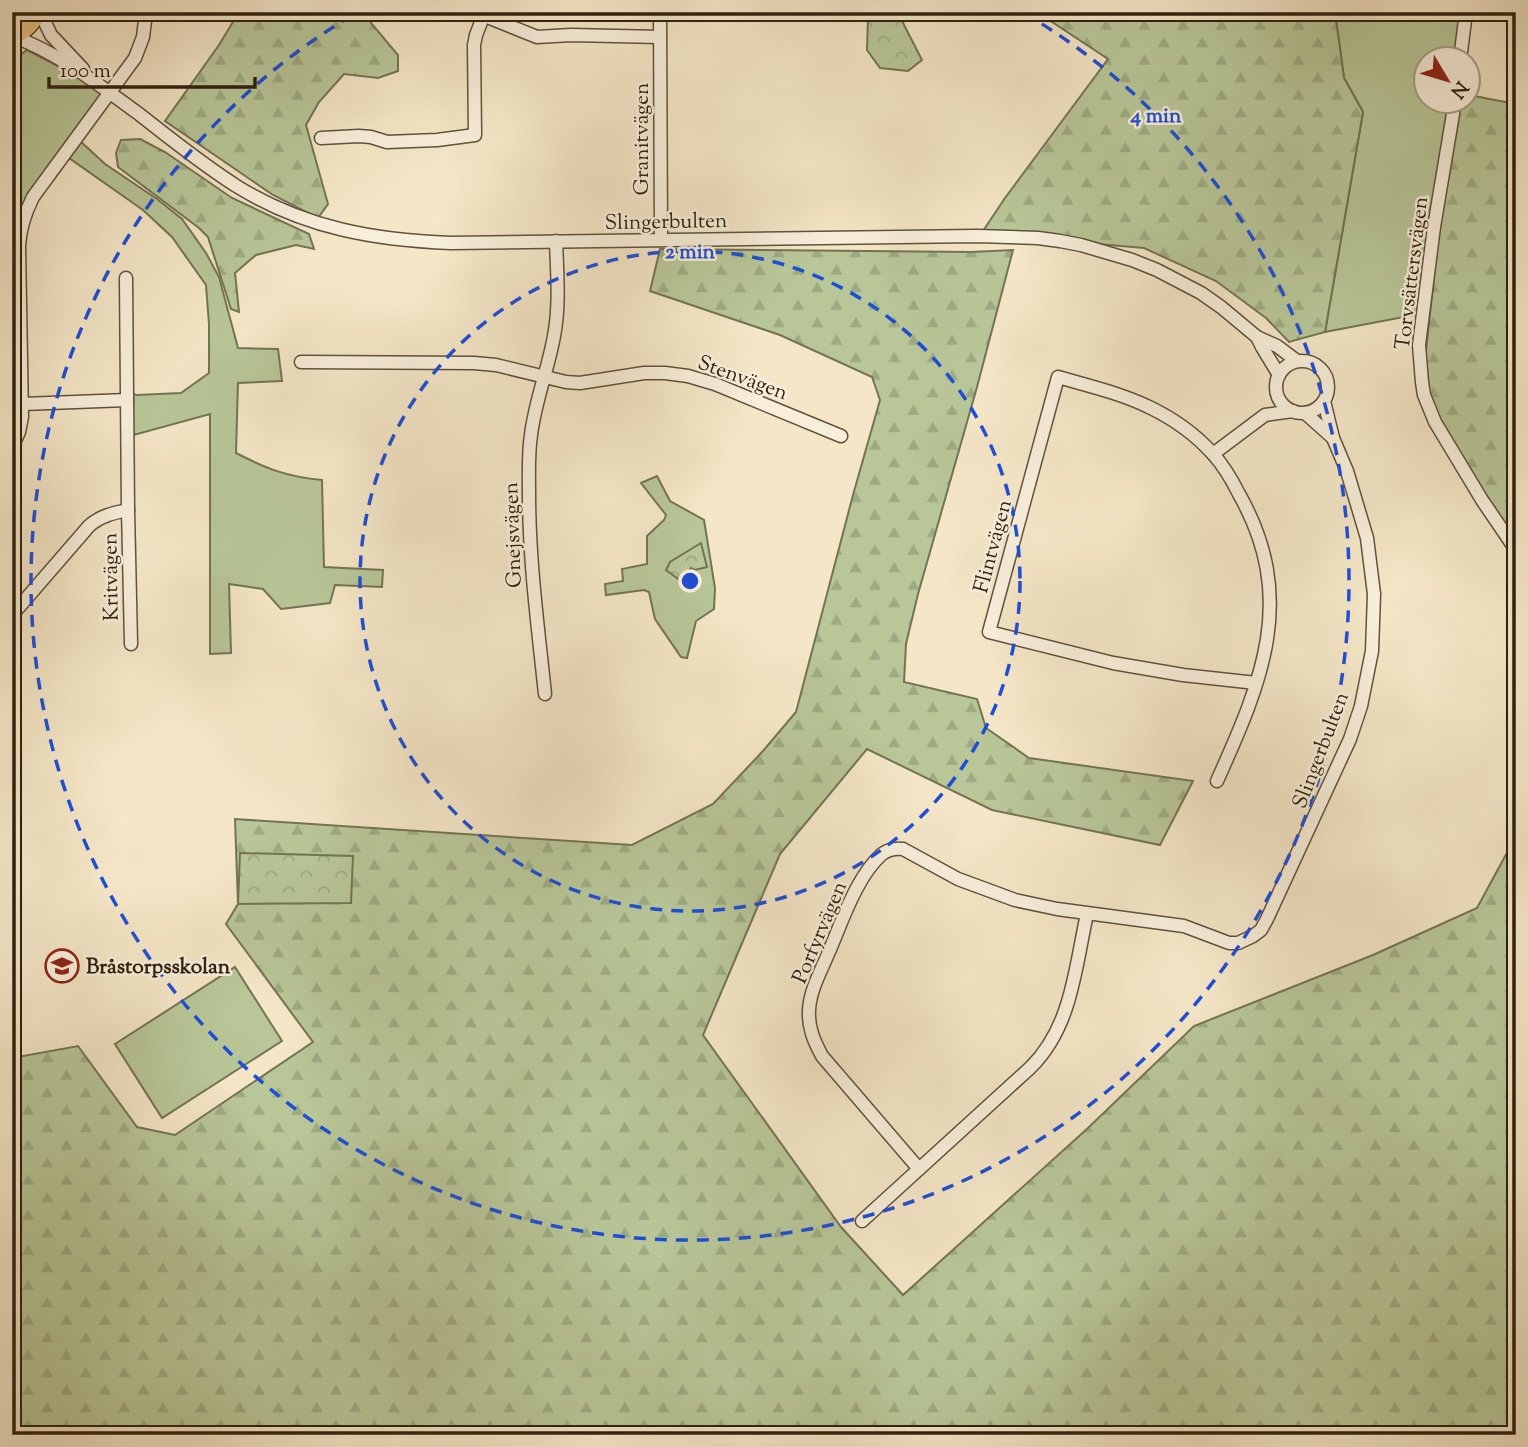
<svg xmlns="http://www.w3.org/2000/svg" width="1528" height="1447" viewBox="0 0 1528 1447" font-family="'Sorts Mill Goudy',serif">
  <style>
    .grass { fill: #b8c698; stroke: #737453; stroke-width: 2 }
    .forest { fill: url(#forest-firs); stroke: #737453; stroke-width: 2 }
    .park { fill: url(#park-crowns); stroke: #737453; stroke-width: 2 }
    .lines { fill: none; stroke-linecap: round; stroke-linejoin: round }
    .minor-casing { stroke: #60523c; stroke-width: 15 }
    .primary-casing { stroke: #2e210e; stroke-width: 20 }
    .minor { stroke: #f8efdb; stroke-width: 12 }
    .primary { stroke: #eac384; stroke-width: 18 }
    .ring { fill: none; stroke: #1d4ed8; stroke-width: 3.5; stroke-dasharray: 12 9 }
    .labels { text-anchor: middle; stroke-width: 5; stroke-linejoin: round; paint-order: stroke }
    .street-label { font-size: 21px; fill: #2e210e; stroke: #f8efdb }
    .poi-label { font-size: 21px; font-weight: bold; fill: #2e210e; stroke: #f8efdb; text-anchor: start }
    .centre { fill: #1d4ed8; stroke: #f8efdb; stroke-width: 3.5 }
    .ring-label { font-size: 21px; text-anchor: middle; font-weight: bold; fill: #1d4ed8; stroke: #f8efdb; stroke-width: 5; stroke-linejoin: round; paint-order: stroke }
  </style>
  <defs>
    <pattern id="forest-firs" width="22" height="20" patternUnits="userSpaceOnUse" patternTransform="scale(1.75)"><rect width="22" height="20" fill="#b8c698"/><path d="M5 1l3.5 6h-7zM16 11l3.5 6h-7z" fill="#9eaa82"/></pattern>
    <pattern id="park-crowns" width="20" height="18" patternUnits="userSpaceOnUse" patternTransform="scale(1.75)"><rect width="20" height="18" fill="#b8c698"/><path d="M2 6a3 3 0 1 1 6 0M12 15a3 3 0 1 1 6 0" fill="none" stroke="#9eaa82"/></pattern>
  </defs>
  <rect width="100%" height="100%" fill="#f4e6c7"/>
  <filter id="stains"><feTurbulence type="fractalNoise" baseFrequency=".00286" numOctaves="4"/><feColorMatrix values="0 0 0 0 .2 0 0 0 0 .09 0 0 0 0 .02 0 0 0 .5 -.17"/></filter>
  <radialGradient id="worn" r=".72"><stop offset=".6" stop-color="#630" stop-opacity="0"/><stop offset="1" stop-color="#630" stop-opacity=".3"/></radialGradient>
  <g class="grass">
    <polygon points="1335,12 1463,12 1458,59 1426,60 1426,102 1451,102 1425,313 1325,332 1363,112 1344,78"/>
    <path d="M27,50l83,43 -31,47 26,24 52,35 25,20 24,34 13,24 19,71 40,1 4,32 -44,2 -2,70c31,16 52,24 86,27l2,87 59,3 -1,17 -47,-2 -5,18 -49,6 -18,-20 -34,-5 2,69 -21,1v-240l-80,22 -2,-43 9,2 44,-2 28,-20v-49l-3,-39 -34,-48 -29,-27 -77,-54 -42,59 -12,-3v-151z"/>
    <polygon points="657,476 670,501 704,520 715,588 714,609 696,621 687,658 681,657 655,619 649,592 644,590 606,595 605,584 623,581 622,569 647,564 647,536 664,520 666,515 641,483"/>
    <polygon points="235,967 282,1041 162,1118 115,1044"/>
  </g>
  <g class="forest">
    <polygon points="239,12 372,12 371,23 398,55 398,71 378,78 344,74 319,102 306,125 328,204 318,218 273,195 165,121 219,45"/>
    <polygon points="1037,12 1335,12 1344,78 1363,112 1325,332 1289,342 1266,318 1216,281 1144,248 981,234 1005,198 1108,59"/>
    <polygon points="1469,95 1516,104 1516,559 1501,539 1455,465 1422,387 1453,102 1468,102"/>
    <polygon points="140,139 165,152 232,198 309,234 314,249 296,245 256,255 235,273 239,312 231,309 208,237 199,228 118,167 116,153 121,140"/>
    <polygon points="660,249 971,252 1013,250 977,387 918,594 906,644 904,682 977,699 986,728 1029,758 1193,781 1160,845 992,810 867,749 780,854 703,1035 841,1227 903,1295 1088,1128 1194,1026 1373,955 1477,908 1516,836 1516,1435 12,1435 12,1058 78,1046 137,1127 175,1135 313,1042 226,924 238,904 235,819 632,845 713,804 763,751 796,712 853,495 880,400 872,377 780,335 650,291"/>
  </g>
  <g class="park">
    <polygon points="868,18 901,19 922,60 908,71 880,68 867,50"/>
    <polygon points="701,543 707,567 695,570 691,568 681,581 666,570 670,562"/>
    <polygon points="240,853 353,856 351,903 238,904"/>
  </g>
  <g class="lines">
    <defs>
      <g id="minor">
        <polyline points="40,12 51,35 83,69"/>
        <polyline points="660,12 661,240"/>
        <polyline points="485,16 537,37 571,35 660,37"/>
        <path d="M12,36c47,17 87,49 127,78 32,25 64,51 99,73 67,41 136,53 213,56l526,-7 61,2 22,3 21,4 51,15 25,10 44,23 20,14 36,30 20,9 20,15"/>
        <polyline points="1460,60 1466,12"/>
        <polyline points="1455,102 1434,227 1419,345 1422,382 1424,395 1435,422 1482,500 1516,550"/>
        <polyline points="321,138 359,136 371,137 387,142 437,140 475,135 474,45 476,35 485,12"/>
        <polyline points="126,278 128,510 131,644"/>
        <polyline points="1257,337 1262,347 1279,375"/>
        <circle cx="1302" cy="387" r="26"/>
        <polyline points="301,362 474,363 496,365 566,382 580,383 644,373 665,373 688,376 715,384 841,436"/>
        <polyline points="23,404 127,400"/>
        <polyline points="1305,413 1333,438"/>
        <path d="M12,447l7,-15 3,-15 -3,-171c1,-18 6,-33 14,-49l102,-139 8,-21 3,-25"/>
        <polyline points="1213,454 1265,415 1293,411"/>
        <path d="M12,615l77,-89c11,-10 24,-13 39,-16"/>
        <path d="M545,694c-7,-67 -16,-133 -16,-201 0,-19 -1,-39 2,-58 4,-34 17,-65 23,-99 6,-31 3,-64 2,-95"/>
        <path d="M1217,781c45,-100 81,-183 22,-287 -7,-14 -16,-29 -26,-40 -17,-19 -41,-36 -64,-47 -29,-14 -60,-21 -91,-30l-69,255 124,31 70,12 73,8"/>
        <path d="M919,1169l-97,-113c-8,-15 -14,-28 -13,-46 1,-20 12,-39 19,-56 14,-32 28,-77 54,-100 7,-5 13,-6 21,-5l55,30 57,21 42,9 127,17 45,17h9l15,-7 8,-6 6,-11 83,-180 11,-33 11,-55 2,-57 -7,-56 -20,-67 -14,-33 -9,-37"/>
        <path d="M862,1221l168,-153c42,-41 45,-100 57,-154"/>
      </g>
      <path id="primary" d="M12,35c12,-4 20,-12 25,-23"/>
    </defs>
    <use href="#minor" class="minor-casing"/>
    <use href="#primary" class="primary-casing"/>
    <use href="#minor" class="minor"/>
    <use href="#primary" class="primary"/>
  </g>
  <g class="ring">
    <circle cx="690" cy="581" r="330"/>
    <path d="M1024 13A659 659 0 1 1 356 13"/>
  </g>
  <defs>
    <symbol id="school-ring" viewBox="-11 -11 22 22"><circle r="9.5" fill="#f8efdb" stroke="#8f2418" stroke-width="1.5"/><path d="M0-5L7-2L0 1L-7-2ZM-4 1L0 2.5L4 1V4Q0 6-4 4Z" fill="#8f2418"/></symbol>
  </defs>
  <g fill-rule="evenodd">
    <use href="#school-ring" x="43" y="947" width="38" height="38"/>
  </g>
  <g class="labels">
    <g class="street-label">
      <text transform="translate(641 139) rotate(-90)" y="7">Granitvägen</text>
      <text transform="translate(666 221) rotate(-1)" y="7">Slingerbulten</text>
      <text transform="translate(1411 273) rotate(-83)" y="7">Torvsättersvägen</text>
      <text transform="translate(743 377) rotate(20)" y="7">Stenvägen</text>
      <text transform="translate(512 535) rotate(-92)" y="7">Gnejsvägen</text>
      <text transform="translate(992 546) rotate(-75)" y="7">Flintvägen</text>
      <text transform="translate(110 577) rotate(-91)" y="7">Kritvägen</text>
      <text transform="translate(1320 750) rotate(-69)" y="7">Slingerbulten</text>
      <text transform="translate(819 932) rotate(-67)" y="7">Porfyrvägen</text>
    </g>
    <g class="poi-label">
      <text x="86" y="973">Bråstorpsskolan</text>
    </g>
  </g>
  <circle cx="690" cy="581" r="10" class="centre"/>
  <g class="ring-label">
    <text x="1156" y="122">4 min</text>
    <text x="690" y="258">2 min</text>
  </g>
  <rect width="1528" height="1447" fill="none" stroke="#f4e6c7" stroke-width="42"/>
  <rect x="14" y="14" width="1500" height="1419" fill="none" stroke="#2e210e" stroke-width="3.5"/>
  <rect x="21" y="21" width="1486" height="1405" fill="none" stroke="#2e210e" stroke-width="2"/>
  <g transform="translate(1447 80) rotate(128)"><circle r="33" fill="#f8efdb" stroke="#a79d89" stroke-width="2"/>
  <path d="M0-5L12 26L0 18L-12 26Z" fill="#8f2418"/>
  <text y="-10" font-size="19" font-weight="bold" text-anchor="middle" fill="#2e210e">N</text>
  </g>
  <path d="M49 77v10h206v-10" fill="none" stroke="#2e210e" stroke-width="3.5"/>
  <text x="60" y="77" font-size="21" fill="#2e210e" stroke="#f8efdb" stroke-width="5" paint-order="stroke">100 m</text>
  <rect width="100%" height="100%" filter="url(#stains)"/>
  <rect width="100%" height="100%" fill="url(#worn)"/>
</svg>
